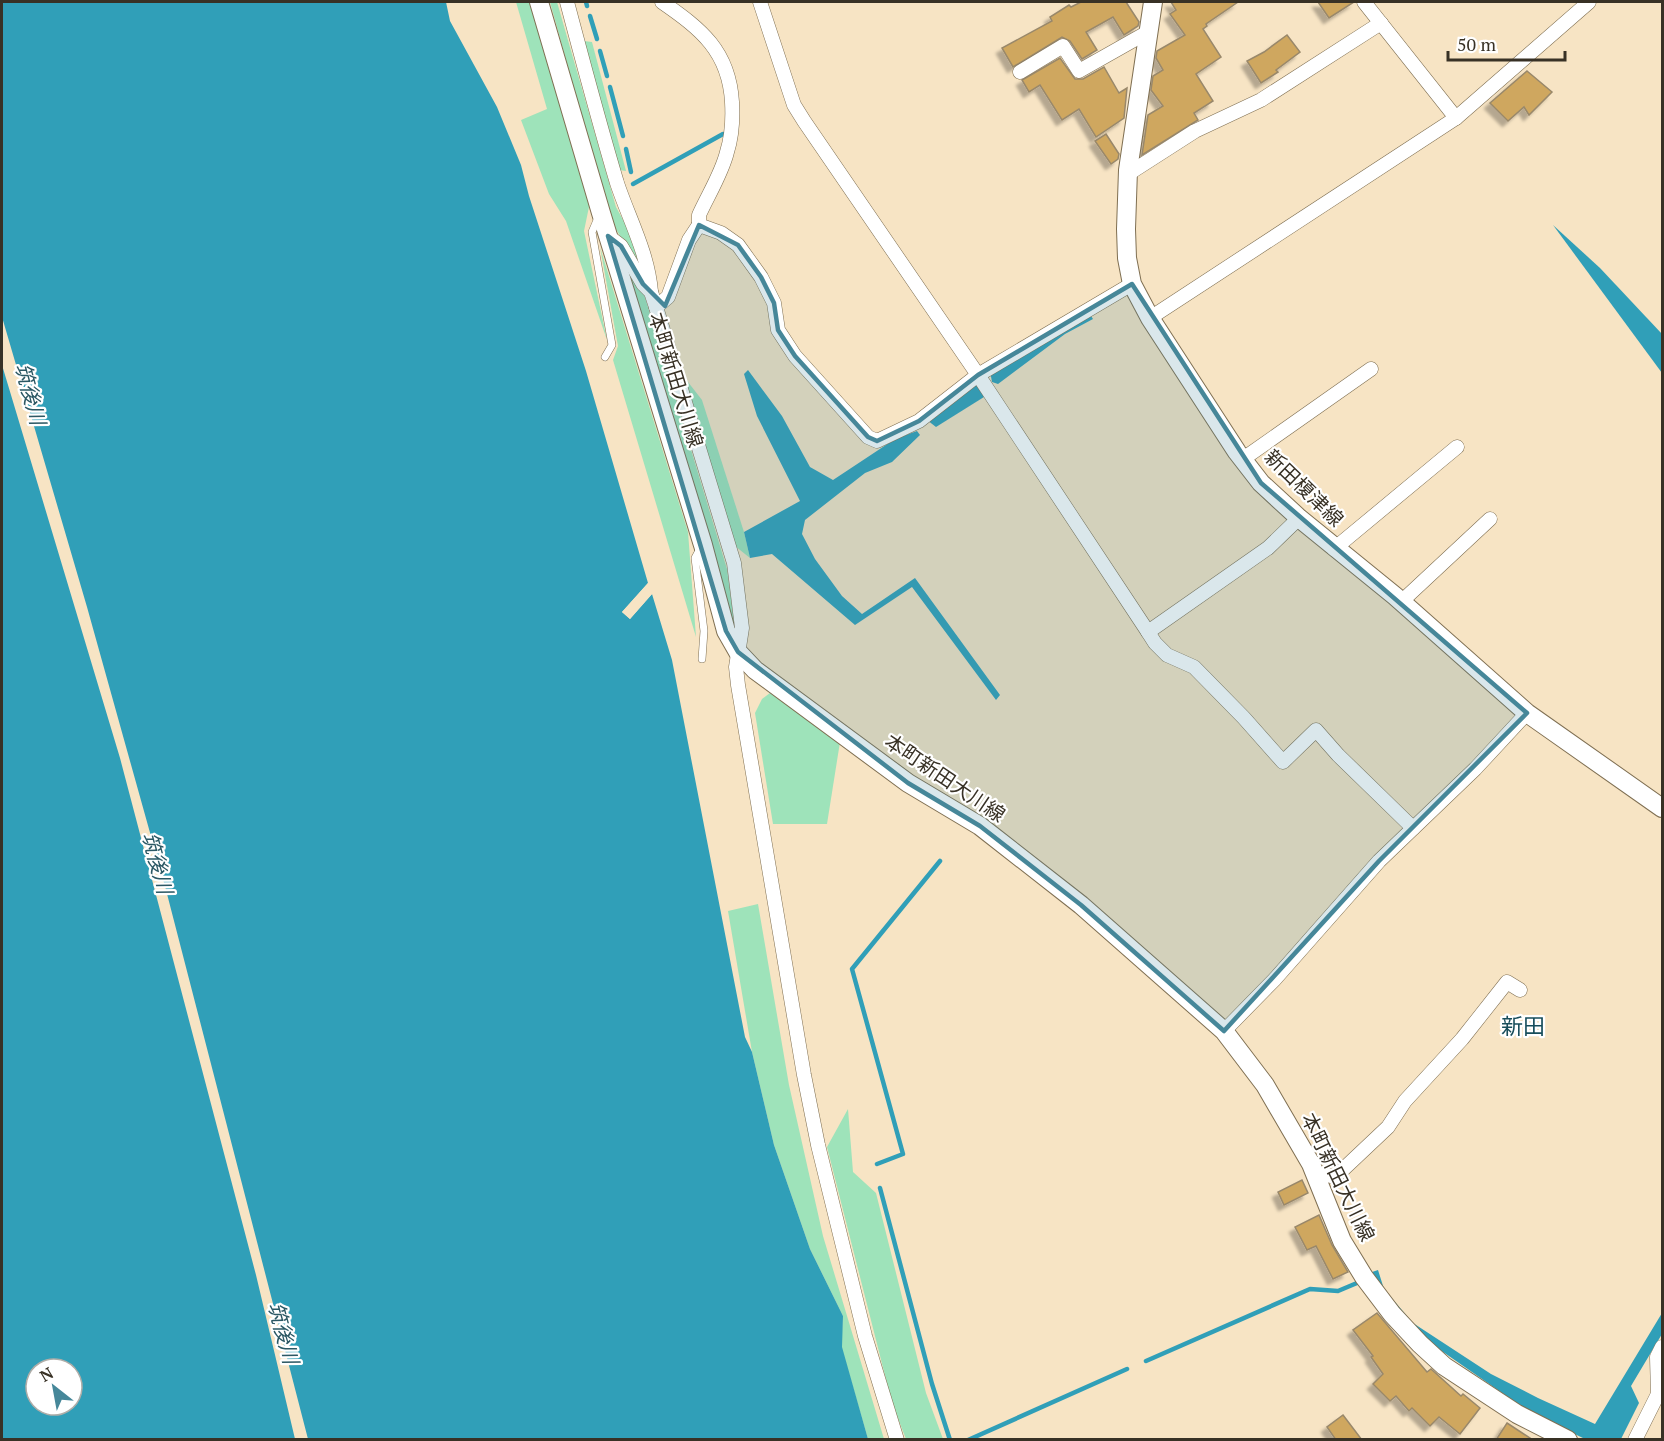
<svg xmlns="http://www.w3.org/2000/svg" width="1664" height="1441" viewBox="0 0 1664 1441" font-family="'PT Serif','Noto Sans JP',serif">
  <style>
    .green { fill: #9ee3ba }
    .water { fill: #309fb8; fill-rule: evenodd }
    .pier { fill: #f7e4c4 }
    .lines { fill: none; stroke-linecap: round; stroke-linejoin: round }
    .stream { stroke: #309fb8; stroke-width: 4.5 }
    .building { fill: #cfa75e; stroke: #99886b; stroke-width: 1.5; filter: url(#shadow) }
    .service-casing { stroke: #7f6f52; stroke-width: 8 }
    .minor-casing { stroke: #7f6f52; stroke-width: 15 }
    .secondary-casing { stroke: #7f6f52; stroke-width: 20 }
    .service { stroke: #fff; stroke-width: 7 }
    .minor { stroke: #fff; stroke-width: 14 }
    .secondary { stroke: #fff; stroke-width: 18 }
    .marked { fill: #468799; fill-opacity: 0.2; stroke: #468799; stroke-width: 4.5; stroke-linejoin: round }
    .labels { text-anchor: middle; stroke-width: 4.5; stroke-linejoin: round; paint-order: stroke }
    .street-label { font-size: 20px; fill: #383125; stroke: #fff }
    .water-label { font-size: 21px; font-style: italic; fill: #2b5864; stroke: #fff }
    .quarter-label { font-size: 22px; fill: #174d5b; stroke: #fff }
  </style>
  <defs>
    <filter id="shadow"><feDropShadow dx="-5.5" dy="5.5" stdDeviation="1.5" flood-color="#0004"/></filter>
  </defs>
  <rect width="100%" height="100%" fill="#f7e4c4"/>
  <g class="green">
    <polygon points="516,2 530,2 590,202 584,231 607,340 566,221 549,194 521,120 547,109"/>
    <polygon points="550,2 557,2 616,207 634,240 642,273 610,219"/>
    <polygon points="584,41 592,42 626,171 619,170"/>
    <polygon points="600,247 688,532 696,637 613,360 618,346"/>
    <polygon points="621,257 644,294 727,569 735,628"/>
    <polygon points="681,373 702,400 744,532 750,558 735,546"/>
    <polygon points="770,693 840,742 827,824 773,824 755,713 762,699"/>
    <polygon points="758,904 789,1085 823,1236 884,1439 868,1439 841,1346 843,1316 810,1249 774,1145 752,1052 728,911"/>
    <polygon points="848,1109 853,1172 876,1193 926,1393 943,1439 906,1439 892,1403 827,1147"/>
  </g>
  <g class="water">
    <path d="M2,2h444l4,19 47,86 24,58 8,31 57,175 62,212 -26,29 8,7 22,-25 20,66 73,377 7,15 22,93 36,104 33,67 -1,31 26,92 -866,1zM36,1369h36v36h-36z"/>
    <polygon points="1553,225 1600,268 1662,334 1662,373"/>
    <polygon points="1087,310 1093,319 1065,334 998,384 992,382 990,371"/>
    <polygon points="748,370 782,416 810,467 833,480 895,439 917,431 920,435 892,462 865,473 805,520 802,534 815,559 842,596 862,614 915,578 1000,695 996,700 912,587 855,625 772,554 750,558 744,532 800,501 757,416 744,374"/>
    <polygon points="976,383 982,388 984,397 936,427 927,420"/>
    <polygon points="1378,1270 1384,1289 1413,1323 1491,1374 1538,1398 1595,1424 1662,1313 1662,1334 1631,1386 1639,1403 1621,1439 1585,1439 1531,1413 1410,1329 1382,1294 1372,1272"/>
  </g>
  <g class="pier">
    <polygon points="2,317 87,607 166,890 308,1439 295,1439 256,1275 120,758 2,365"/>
    <polygon points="648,583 649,586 626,612 630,615 651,591 652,594 630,619 622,612"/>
  </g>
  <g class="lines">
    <g class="stream">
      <polyline points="586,2 587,6"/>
      <polyline points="590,16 597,39"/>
      <polyline points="600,51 607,76"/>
      <polyline points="610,87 623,136"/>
      <polyline points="626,149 631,172"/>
      <polyline points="633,184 723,134"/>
      <polyline points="877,1164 903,1154 852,969 940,861"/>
      <polyline points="880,1188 932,1384 950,1440"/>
      <polyline points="1146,1361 1310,1289 1338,1291 1357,1283"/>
      <polyline points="968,1440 1127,1369"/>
    </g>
  </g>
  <g class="building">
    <polygon points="1081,2 1126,2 1139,22 1138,26 1124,35 1113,17 1086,32 1097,50 1082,59 1070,41 1062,37 1013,67 1002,48 1052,21 1050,17 1069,5 1071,7"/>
    <polygon points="1171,2 1238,2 1206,24 1207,26 1203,29 1221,57 1196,74 1213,101 1194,113 1198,120 1142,155 1148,115 1163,106 1151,90 1153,76 1163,70 1156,58 1157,51 1185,35 1170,14 1176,10"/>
    <polygon points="1318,2 1354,2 1329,18"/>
    <polygon points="1287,35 1300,52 1276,70 1278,72 1261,83 1247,61 1264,52"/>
    <polygon points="1060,58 1075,79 1083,79 1104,67 1119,93 1127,88 1124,118 1096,137 1079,109 1062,120 1040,85 1029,92 1022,80"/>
    <polygon points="1527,71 1552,92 1529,115 1524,107 1508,121 1490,103"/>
    <polygon points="1106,134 1119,154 1118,159 1111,164 1095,141"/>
    <polygon points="1302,1180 1308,1193 1284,1205 1278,1192"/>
    <polygon points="1319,1215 1332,1245 1348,1272 1333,1279 1316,1246 1307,1250 1295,1227"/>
    <polygon points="1377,1313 1427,1372 1431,1369 1461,1396 1463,1394 1480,1408 1460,1434 1439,1417 1430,1426 1412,1408 1409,1411 1396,1396 1390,1401 1373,1384 1383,1374 1371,1357 1373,1356 1353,1330"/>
    <polygon points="1343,1415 1362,1440 1336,1440 1327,1427"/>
    <polygon points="1507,1423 1533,1440 1496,1440"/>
  </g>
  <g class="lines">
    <defs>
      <g id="service">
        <polyline points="598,218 592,232 612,345 605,357"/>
        <polyline points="701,547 695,558 704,631 702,659"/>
      </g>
      <g id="minor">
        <path d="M567,2c16,60 32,121 50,181 12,36 31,70 34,109"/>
        <path d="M662,2c39,27 67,49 70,100 1,17 0,34 -5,50 -5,21 -19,43 -28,63v10l22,8 17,12 23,32 13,26 4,27 17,26 73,81 9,4 42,-20 59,-46 154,-91"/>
        <polyline points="760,2 794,105 804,121 978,375 1148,632 1268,548 1299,518"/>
        <polyline points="1364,2 1456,118"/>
        <polyline points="1020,72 1063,46 1079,71 1148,32"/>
        <polyline points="1128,174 1195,131 1261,100 1381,23"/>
        <polyline points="608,236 621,246 643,284 651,292 656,307 668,297 689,240 699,225"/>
        <polyline points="656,307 734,563 742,628 736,667 738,685 804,1075 818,1145 865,1336 897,1440"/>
        <polyline points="1150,318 1456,118 1589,2"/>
        <polyline points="1243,459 1371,369"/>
        <polyline points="1334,549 1457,447"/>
        <polyline points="1401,602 1490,519"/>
        <polyline points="1148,632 1155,643 1167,655 1194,667 1244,718 1283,762 1316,730 1338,755 1413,828"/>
        <polyline points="1224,1031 1274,980 1379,861 1475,769 1527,713"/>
        <polyline points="1314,1172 1335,1177 1388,1127 1405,1101 1462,1039 1507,982 1520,990"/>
        <polyline points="1635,1440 1658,1394 1657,1357 1662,1347"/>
      </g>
      <g id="secondary">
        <polyline points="539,2 601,213 703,545 726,631 738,652 755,670 908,783 980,826 1081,905 1224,1031 1265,1085 1311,1164 1342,1241 1364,1277 1392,1314 1420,1344 1444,1366 1517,1414 1568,1440"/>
        <polyline points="1153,2 1128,170 1126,229 1127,258 1132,284 1150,318 1237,452 1261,483 1299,518 1395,596 1527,713 1662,808"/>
      </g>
    </defs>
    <use href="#service" class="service-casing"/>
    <use href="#minor" class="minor-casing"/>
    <use href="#secondary" class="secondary-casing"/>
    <use href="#service" class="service"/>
    <use href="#minor" class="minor"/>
    <use href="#secondary" class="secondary"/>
  </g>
  <path class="marked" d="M699,225l39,20 23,32 13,26 4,27 17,26 73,81 9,4 42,-20 59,-46 154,-91 129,199 266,230 -148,148 -155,170 -143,-126 -101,-79 -72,-43 -170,-131 -12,-21 -118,-395 13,10 22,38 22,22z"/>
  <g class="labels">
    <g class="street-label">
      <text transform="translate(676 380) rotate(73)" y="7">本町新田大川線</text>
      <text transform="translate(1304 488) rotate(44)" y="7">新田榎津線</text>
      <text transform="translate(945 778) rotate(34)" y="7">本町新田大川線</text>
      <text transform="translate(1338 1177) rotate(64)" y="7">本町新田大川線</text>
    </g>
    <g class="water-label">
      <text transform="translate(30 394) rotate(75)" y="7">筑後川</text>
      <text transform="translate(157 863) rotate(75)" y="7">筑後川</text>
      <text transform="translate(283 1333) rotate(75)" y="7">筑後川</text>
    </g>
    <g class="quarter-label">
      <text x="1523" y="1034">新田</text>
    </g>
  </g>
  <rect width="1664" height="1441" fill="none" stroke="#383125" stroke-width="6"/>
  <g transform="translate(54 1387) rotate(329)"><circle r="28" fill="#ffffff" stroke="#afada8" stroke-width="1.5"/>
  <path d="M0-4.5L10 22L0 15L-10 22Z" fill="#468799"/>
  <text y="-9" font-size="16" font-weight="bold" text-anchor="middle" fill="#383125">N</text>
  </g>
  <path d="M1448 51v9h117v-9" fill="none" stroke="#383125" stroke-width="3"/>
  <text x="1457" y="51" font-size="18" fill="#383125" stroke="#ffffff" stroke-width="4.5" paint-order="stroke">50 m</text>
</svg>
